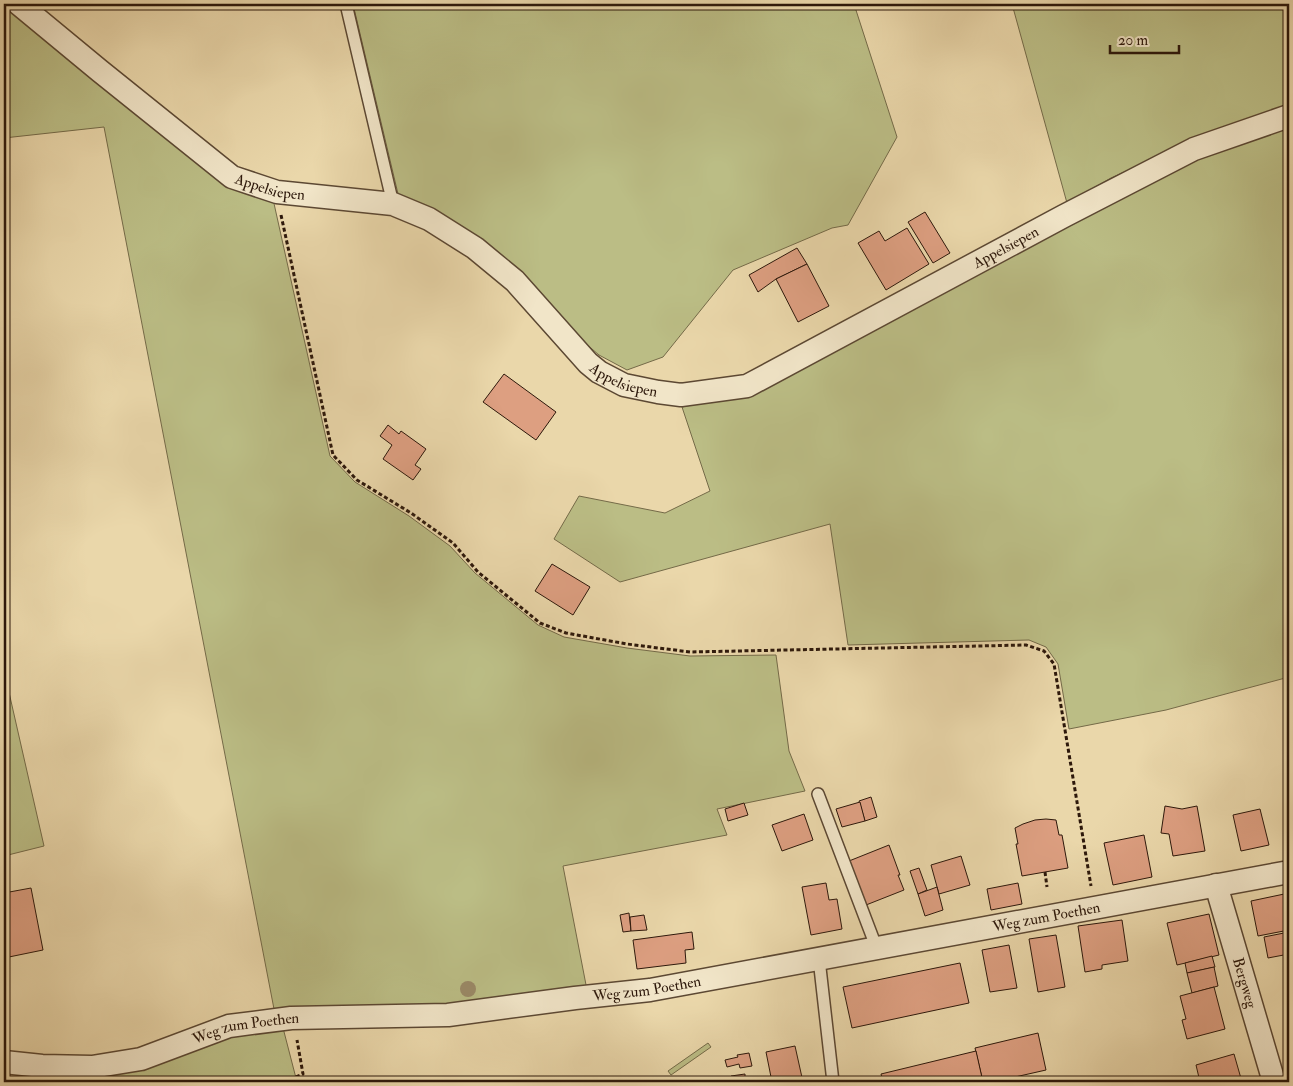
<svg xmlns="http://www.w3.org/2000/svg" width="1293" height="1086" viewBox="0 0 1293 1086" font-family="'IM FELL Double Pica',serif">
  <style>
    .green { fill: #bbbd85; stroke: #746a48 }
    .building { fill: #dd9f81; stroke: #2d180b }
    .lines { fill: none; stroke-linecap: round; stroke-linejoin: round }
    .service-casing { stroke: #5c4833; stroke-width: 14 }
    .minor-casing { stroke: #5c4833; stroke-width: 25 }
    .path { stroke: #2d180b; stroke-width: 3; stroke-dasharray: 4 2.5; stroke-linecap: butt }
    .service { stroke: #f1e5c8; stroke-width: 11 }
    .minor { stroke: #f1e5c8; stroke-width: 22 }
    .tree { fill: #9a8967 }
    .labels { text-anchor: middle; stroke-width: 4.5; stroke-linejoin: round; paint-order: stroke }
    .street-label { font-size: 15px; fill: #2d180b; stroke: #f1e5c8 }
  </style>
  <rect width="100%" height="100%" fill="#ead7aa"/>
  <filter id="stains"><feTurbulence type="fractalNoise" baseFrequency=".004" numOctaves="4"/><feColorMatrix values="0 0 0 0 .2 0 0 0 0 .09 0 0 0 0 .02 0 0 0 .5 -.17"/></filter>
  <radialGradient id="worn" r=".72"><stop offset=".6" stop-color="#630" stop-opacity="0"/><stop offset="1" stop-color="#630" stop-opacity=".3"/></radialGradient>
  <g class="green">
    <polygon points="4,4 6,4 95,78 273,199 330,456 355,482 409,516 450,546 475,573 538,625 564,637 627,648 690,656 776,655 789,751 805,791 717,809 727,835 563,866 587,990 444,1005 274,1009 104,127 4,138"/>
    <polygon points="353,4 854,4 897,137 848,225 832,228 733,270 663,357 627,370 599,355 571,331 399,198"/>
    <polygon points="1012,4 1289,4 1289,107 1197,139 1111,178 1067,203"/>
    <polygon points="1289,125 1289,677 1166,710 1069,729 1058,664 1046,647 1029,640 848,645 830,524 620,582 554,539 579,496 665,513 710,491 682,407 749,393 1203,154"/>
    <polygon points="8,688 44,846 4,856 4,689"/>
    <polygon points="282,1024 297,1082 93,1082 92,1075 228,1033"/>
    <polygon points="708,1043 711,1047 671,1075 668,1071"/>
  </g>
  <g class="building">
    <polygon points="925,212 950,253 933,263 908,222"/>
    <polygon points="907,228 929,264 886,290 858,243 879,231 885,241"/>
    <polygon points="797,248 807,264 776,279 758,292 749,275"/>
    <polygon points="807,264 829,306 798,322 776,279"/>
    <polygon points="504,374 556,412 536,440 483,402"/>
    <polygon points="388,425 399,434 401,431 426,449 415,465 421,469 413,480 383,459 392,445 380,436"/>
    <polygon points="552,564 590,587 573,615 535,591"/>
    <polygon points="871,797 877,817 865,821 859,801"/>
    <polygon points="860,802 865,821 842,827 836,809"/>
    <polygon points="744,803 748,815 728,821 725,809"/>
    <polygon points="1165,806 1182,809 1197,806 1205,851 1173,856 1169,834 1161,833"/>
    <polygon points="1260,809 1269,845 1241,851 1233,815"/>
    <polygon points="804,814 813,840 782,851 772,825"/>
    <polygon points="1046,819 1056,820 1059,835 1062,835 1068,868 1022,876 1016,844 1018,844 1015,828 1023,824 1035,820"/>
    <polygon points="1144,835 1152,877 1113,885 1104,843"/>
    <polygon points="889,845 900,875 898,875 904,890 866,905 849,861"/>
    <polygon points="961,856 970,885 939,894 931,865"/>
    <polygon points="919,868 927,890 918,894 910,871"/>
    <polygon points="826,883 829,900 837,899 842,929 811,935 802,887"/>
    <polygon points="1018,883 1022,904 991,910 987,889"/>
    <polygon points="937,887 943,910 925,916 918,894"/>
    <polygon points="31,888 43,950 4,958 4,893"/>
    <polygon points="1289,893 1289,930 1258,936 1251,901"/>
    <polygon points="629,913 631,931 623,932 620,915"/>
    <polygon points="1209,914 1219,955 1177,965 1167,923"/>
    <polygon points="644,915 647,930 631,931 630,917"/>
    <polygon points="1122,920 1128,961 1102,965 1102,969 1085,972 1078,926"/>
    <polygon points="692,932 694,949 685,950 686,963 637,969 633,940"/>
    <polygon points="1289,932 1289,954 1268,958 1264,937"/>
    <polygon points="1056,935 1065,987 1038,992 1029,939"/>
    <polygon points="1009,945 1017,988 990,992 982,950"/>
    <polygon points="1212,956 1215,967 1187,973 1185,963"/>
    <polygon points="960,963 969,1003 852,1028 843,987"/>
    <polygon points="1214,967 1218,986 1192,993 1187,973"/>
    <polygon points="1214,987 1225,1029 1187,1039 1182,1020 1186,1019 1180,996"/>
    <polygon points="1289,1011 1289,1027 1284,1013"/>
    <polygon points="1038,1033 1046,1070 993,1082 983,1082 975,1048"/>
    <polygon points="795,1046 803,1082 772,1082 766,1052"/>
    <polygon points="976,1051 983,1082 883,1082 881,1074"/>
    <polygon points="749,1053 752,1066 740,1068 739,1064 727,1067 725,1060 738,1057 737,1055"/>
    <polygon points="1234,1054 1242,1082 1200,1082 1196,1065"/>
    <polygon points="745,1074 745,1082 732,1082 731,1076"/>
    <polygon points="83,1075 85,1082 62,1082 61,1080"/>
  </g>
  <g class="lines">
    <defs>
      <g id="service">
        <polyline points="346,4 393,204"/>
        <polyline points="818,794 877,949"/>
        <polyline points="819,959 833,1082"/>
        <polyline points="92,1067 95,1082"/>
      </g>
      <g id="minor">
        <path id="s1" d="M19,4l81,67 132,106 45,15 116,12 36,15 46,29 40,33 73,82 11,9 25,13 34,7 23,3 66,-9 317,-170 130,-67 95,-33"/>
        <path id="s2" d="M1216,885l58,197"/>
        <path id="s3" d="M4,1062l38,4 50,1 49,-8 88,-33 62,-8 157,-3 127,-17 75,-8 639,-118"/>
      </g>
    </defs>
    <use href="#service" class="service-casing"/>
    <use href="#minor" class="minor-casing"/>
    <g class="path">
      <polyline points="281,215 333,455 357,480 411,513 453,543 478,572 540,623 566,633 627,644 690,652 1026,645 1044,651 1054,664 1091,886"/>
      <polyline points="1045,872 1047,887"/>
      <polyline points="284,1082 286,1081 303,1074 297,1040"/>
    </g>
    <use href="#service" class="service"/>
    <use href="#minor" class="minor"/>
  </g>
  <circle class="tree" cx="468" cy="989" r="8"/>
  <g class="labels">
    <g class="street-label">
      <text dy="5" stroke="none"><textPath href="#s1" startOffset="314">Appelsiepen</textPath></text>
      <text dy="5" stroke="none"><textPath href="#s1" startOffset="1154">Appelsiepen</textPath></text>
      <text dy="5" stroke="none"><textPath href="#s1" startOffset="734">Appelsiepen</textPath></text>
      <text dy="5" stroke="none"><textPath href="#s3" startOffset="1058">Weg zum Poethen</textPath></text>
      <text dy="5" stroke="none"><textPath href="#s2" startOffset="102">Bergweg</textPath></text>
      <text dy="5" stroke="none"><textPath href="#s3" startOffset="652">Weg zum Poethen</textPath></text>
      <text dy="5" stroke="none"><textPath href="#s3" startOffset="248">Weg zum Poethen</textPath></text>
    </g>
  </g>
  <rect width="1293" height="1086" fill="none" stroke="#ead7aa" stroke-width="20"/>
  <rect x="5" y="5" width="1283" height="1076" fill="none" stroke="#2d180b" stroke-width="2.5"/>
  <rect x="10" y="10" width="1273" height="1066" fill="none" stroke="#2d180b"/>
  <path d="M1110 45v8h69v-8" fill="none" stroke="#2d180b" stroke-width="2.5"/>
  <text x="1118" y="45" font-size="15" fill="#2d180b" stroke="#f1e5c8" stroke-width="4" paint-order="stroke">20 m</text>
  <rect width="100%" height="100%" filter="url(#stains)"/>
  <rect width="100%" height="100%" fill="url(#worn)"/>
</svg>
